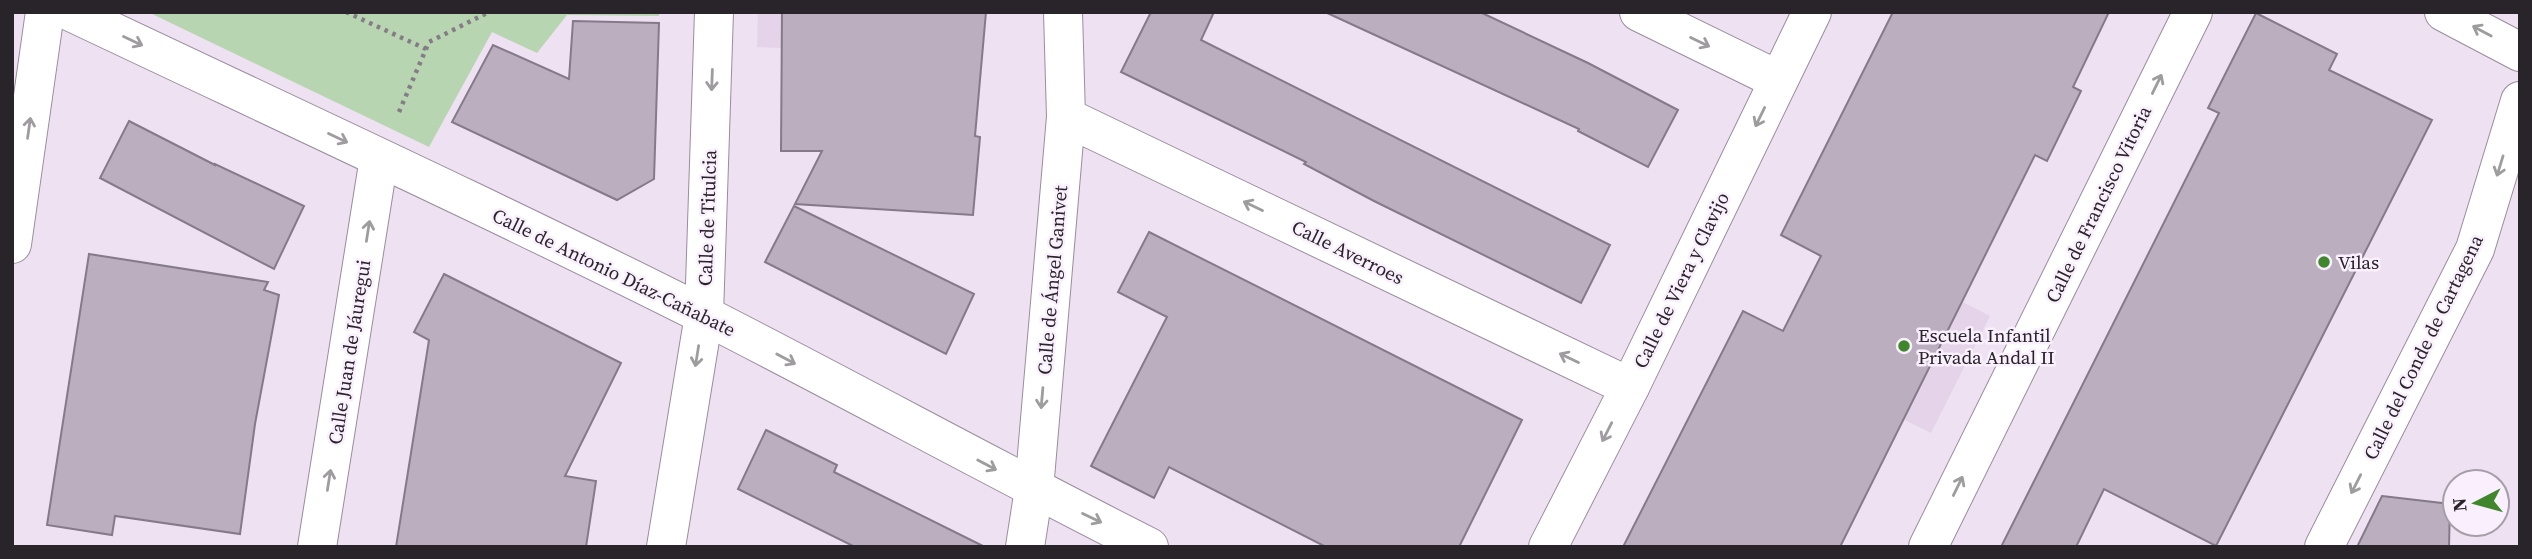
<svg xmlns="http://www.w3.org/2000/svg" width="2532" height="559" viewBox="0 0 2532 559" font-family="'Source Serif 4',serif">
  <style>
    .built { fill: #e4d3e9 }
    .green { fill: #b8d5b1 }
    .building { fill: #bbafbf; stroke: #857a89; stroke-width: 2 }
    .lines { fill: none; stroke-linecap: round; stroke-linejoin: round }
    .pedestrian-casing { stroke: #998d9d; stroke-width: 40 }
    .minor-casing { stroke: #998d9d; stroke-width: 40 }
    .path { stroke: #857c87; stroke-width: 4.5; stroke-dasharray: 3.5 5; stroke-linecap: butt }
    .pedestrian { stroke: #fff; stroke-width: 38 }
    .minor { stroke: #fff; stroke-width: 38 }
    .oneway { stroke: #9f9c9f }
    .poi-dot { fill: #40862c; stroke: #faf0fd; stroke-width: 2.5 }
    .labels { text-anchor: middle; stroke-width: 5; stroke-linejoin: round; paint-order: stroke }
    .street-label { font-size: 19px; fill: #29242a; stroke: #faf0fd }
    .poi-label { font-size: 19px; fill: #29242a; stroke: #faf0fd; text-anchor: start }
  </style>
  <rect width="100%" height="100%" fill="#eee1f2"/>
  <g class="built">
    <polygon points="758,12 883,12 882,51 757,47"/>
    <polygon points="1877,258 1990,316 1931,433 1817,376"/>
  </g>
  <polygon class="green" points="148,12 659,12 659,16 567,15 537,53 492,32 429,147"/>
  <g class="building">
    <polygon points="782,12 986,12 975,136 980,137 973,215 795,204 822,151 781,151"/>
    <polygon points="1151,12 1214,12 1201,40 1610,245 1581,303 1374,201 1304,164 1306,162 1121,72"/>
    <polygon points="1325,12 1480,12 1588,63 1678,110 1648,167 1578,131 1579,129"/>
    <polygon points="1893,12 2109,12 2073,87 2081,91 2047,161 2035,155 1840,547 1623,547 1743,311 1783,331 1821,256 1781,235"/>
    <polygon points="2256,13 2337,54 2329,70 2432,120 2216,546 2104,489 2076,547 2001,547 2219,113 2208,108"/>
    <polygon points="573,21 659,23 654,179 617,200 452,122 493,45 569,79"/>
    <polygon points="129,121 215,165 215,164 304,206 274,269 100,178"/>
    <polygon points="794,206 974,294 946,354 765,262"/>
    <polygon points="1149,232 1522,420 1459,547 1326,547 1169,467 1154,498 1091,466 1167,317 1118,292"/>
    <polygon points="89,254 268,282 264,290 279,295 255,424 240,534 115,516 112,535 47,525"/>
    <polygon points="444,274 621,363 565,476 596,481 586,547 396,547 429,340 414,332"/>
    <polygon points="766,430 837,465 834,472 985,547 855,547 738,489"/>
    <polygon points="2382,496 2450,504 2449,547 2357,547"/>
  </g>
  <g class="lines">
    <defs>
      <g id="pedestrian">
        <polyline points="1639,12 1778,80"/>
        <polyline points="1066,117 1630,387"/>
        <polyline points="1025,547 1034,489 1066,117 1063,12"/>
      </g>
      <g id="minor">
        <path d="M71,12c211,100 424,198 633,303 149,76 296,157 445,232"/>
        <polyline points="2444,12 2520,52"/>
        <polyline points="12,244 45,12"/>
        <polyline points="317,547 379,158"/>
        <polyline points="666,547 704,315 714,12"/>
        <polyline points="1548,547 1630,387 1812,12"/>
        <polyline points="1928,547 2193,12"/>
        <polyline points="2324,547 2475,249 2520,101"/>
      </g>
    </defs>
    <use href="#pedestrian" class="pedestrian-casing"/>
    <use href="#minor" class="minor-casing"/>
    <g class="path">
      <polyline points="346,12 426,49"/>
      <polyline points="399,112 429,42 489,12"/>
    </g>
    <use href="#pedestrian" class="pedestrian"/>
    <use href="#minor" class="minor"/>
  </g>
  <defs><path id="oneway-shaft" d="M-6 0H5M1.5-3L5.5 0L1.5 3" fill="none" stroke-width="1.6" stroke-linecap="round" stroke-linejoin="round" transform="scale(1.75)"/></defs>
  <g class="oneway">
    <use href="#oneway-shaft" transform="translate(2482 31) rotate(-152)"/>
    <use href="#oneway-shaft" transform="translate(133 41) rotate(25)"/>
    <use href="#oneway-shaft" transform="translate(1700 42) rotate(26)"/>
    <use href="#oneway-shaft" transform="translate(712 80) rotate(92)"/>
    <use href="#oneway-shaft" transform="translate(2157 84) rotate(-64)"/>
    <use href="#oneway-shaft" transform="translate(1760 117) rotate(116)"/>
    <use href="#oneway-shaft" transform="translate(29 128) rotate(-82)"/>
    <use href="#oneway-shaft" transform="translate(338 138) rotate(25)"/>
    <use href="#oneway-shaft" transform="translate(2500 166) rotate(107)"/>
    <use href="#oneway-shaft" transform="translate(1253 206) rotate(-154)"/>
    <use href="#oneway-shaft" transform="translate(368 231) rotate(-81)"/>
    <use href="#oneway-shaft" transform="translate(697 356) rotate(99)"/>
    <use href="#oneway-shaft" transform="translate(1569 358) rotate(-154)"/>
    <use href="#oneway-shaft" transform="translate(786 359) rotate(28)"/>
    <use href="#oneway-shaft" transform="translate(1042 398) rotate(95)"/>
    <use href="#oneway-shaft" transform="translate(1607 432) rotate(117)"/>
    <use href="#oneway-shaft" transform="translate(987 465) rotate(28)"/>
    <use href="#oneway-shaft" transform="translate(329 480) rotate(-81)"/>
    <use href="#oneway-shaft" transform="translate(2356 484) rotate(117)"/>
    <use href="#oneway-shaft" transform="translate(1958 486) rotate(-64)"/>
    <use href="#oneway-shaft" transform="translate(1092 518) rotate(26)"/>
  </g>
  <g class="poi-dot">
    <circle cx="2324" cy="262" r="7"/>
    <circle cx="1904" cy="346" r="7"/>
  </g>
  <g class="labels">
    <g class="street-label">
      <text transform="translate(2098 204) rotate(-64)" y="7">Calle de Francisco Vitoria</text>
      <text transform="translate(707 218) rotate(-88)" y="7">Calle de Titulcia</text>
      <text transform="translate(1348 252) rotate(26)" y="7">Calle Averroes</text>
      <text transform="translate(614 272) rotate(26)" y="7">Calle de Antonio Díaz-Cañabate</text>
      <text transform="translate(1052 280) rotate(-85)" y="7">Calle de Ángel Ganivet</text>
      <text transform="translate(1681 280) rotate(-64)" y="7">Calle de Viera y Clavijo</text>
      <text transform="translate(2423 347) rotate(-64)" y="7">Calle del Conde de Cartagena</text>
      <text transform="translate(349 352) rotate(-81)" y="7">Calle Juan de Jáuregui</text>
    </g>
    <g class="poi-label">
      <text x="2338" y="269">Vilas</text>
      <text x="1918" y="342">Escuela Infantil<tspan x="1918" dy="22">Privada Andal II</tspan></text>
    </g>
  </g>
  <rect width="2532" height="559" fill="none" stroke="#29242a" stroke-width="28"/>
  <g transform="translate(2476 503) rotate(264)"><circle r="33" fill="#faf0fd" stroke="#a69ea9" stroke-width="2"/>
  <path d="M0-5L12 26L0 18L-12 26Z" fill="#40862c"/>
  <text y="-10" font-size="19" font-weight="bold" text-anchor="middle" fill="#29242a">N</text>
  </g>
</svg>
